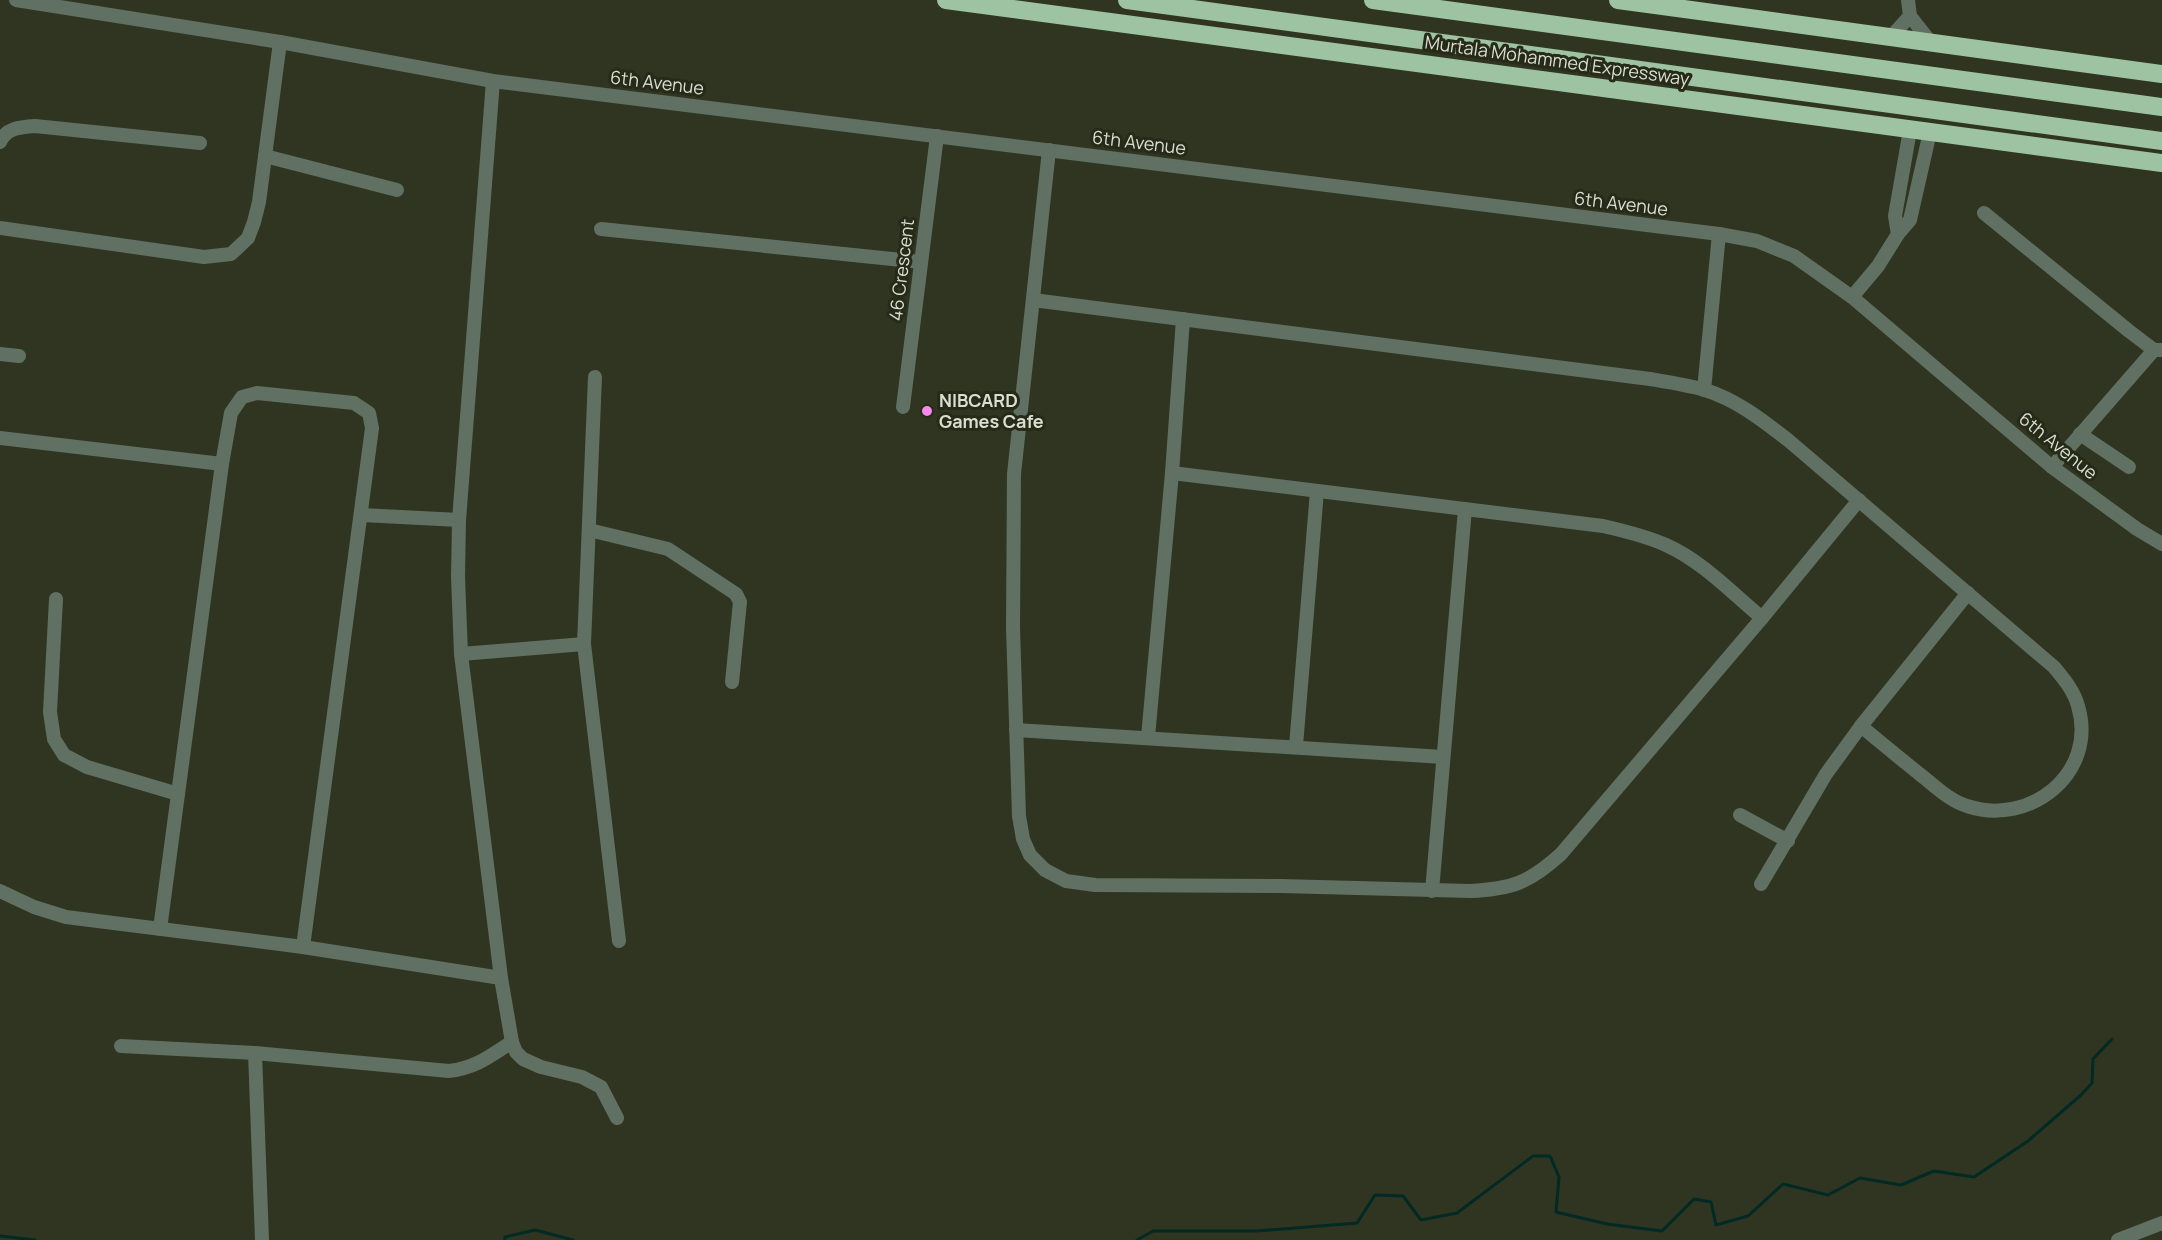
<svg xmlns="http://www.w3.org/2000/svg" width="2162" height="1240" viewBox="0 0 2162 1240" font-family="Manrope,sans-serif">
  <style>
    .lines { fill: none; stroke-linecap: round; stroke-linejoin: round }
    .stream { stroke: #002a23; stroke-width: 3 }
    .minor { stroke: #607062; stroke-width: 14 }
    .highway { stroke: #9dc3a3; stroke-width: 18 }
    .poi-dot { fill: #f788ec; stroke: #262b18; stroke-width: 2 }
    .labels { text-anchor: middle; stroke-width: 6; stroke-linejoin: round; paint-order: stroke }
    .street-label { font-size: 18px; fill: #daded2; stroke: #262b18 }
    .poi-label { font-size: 18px; font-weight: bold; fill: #daded2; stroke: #262b18; text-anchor: start }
  </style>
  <rect width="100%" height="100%" fill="#303522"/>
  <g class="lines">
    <g class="stream">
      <polyline points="0,1236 35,1240"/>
      <polyline points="505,1240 505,1237 535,1230 573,1240"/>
      <polyline points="1137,1240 1153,1231 1256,1231 1357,1223 1375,1195 1403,1196 1421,1220 1457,1213 1533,1156 1550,1156 1559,1177 1556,1212 1607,1224 1662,1231 1694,1199 1711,1202 1716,1225 1748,1216 1783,1184 1828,1195 1860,1178 1901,1185 1934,1171 1974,1177 2028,1141 2081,1095 2092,1083 2093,1059 2112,1039"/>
    </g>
    <g class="minor">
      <polyline points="16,0 280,42 493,81 1719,234 1757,241 1794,256 1852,297 2052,467 2137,529 2162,544"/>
      <polyline points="1908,0 1910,16 1932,44"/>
      <polyline points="1890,38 1910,16"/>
      <polyline points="493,81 459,520 458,577 461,654 501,978 512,1042 516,1052 523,1059 541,1067 582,1077 601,1087 617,1118"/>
      <path d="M0,142c6,-14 20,-15 35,-16l165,17"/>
      <path d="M1049,150l-35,324 -1,154 6,188 4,23 7,16 15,15 21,11 29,4 186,1 189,5c42,-2 59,-8 91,-37l201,-236 97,-118"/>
      <polyline points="265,156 397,190"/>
      <polyline points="1984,213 2129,331 2154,350 2162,350"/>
      <polyline points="0,228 204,257 231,254 248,238 254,222 259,202 280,42"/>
      <polyline points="601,229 921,262"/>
      <polyline points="1898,234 1895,216 1910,130"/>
      <polyline points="1852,297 1878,266 1898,234 1910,220 1930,132"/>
      <path d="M1033,300l617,79c18,3 37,6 55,11 32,10 57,30 83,50l266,227c10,12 20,24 24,39 20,67 -48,121 -111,100 -17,-5 -31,-19 -45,-30 -21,-17 -41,-33 -61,-50"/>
      <polyline points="0,354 19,356"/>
      <polyline points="595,377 584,644 619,941"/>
      <polyline points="1704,390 1719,234"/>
      <polyline points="903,407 937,136"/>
      <polyline points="2080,434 2129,467"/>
      <polyline points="0,438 222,464"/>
      <polyline points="2052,467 2154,350"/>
      <path d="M1172,473l431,53c22,5 43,10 63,19 36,16 66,48 96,73"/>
      <polyline points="362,515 459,520"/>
      <polyline points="589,530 668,549 736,594 740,602 732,682"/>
      <polyline points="56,599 50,712 54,739 64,755 87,767 178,794"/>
      <polyline points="461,654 584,644"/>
      <polyline points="1016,730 1443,757"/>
      <polyline points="1148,737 1172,473 1183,319"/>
      <polyline points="1296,746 1317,491"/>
      <polyline points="1740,815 1788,841"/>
      <polyline points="1761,884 1826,774 1861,726 1968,593"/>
      <polyline points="0,891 34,907 66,917 303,947 501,978"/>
      <polyline points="1432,891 1465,509"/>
      <polyline points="160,929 222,464 231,413 242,397 257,393 354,403 369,413 372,428 303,947"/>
      <path d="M121,1046l134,7 194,18c27,-3 41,-15 63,-29"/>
      <polyline points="255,1053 262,1240"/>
      <polyline points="2118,1240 2162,1223"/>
    </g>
    <g class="highway">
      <polyline points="946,0 2162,163"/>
      <polyline points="1127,0 2162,141"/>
      <polyline points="1373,0 2162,107"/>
      <polyline points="1618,0 2162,74"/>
    </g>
  </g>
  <circle class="poi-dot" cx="927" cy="411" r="6"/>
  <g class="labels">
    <g class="street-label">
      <text transform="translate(1557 61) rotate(8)" y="6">Murtala Mohammed Expressway</text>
      <text transform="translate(657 83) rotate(7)" y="6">6th Avenue</text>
      <text transform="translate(1139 143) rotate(7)" y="6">6th Avenue</text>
      <text transform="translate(1621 204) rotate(7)" y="6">6th Avenue</text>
      <text transform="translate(902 270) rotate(-83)" y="6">46 Crescent</text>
      <text transform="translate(2058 446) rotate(39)" y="6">6th Avenue</text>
    </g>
    <g class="poi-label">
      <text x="939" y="407">NIBCARD<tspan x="939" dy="21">Games Cafe</tspan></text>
    </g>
  </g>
</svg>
